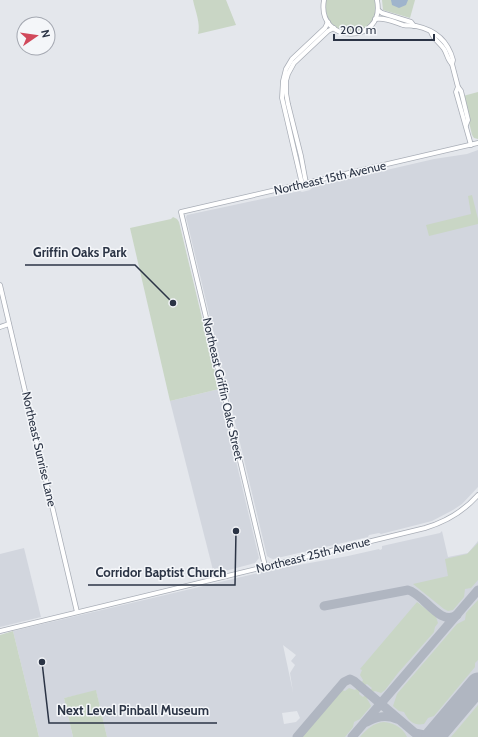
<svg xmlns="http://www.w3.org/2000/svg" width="478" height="737" viewBox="0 0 478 737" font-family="Cabin,sans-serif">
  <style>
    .built { fill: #d2d6de; fill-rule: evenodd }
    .green { fill: #c9d6c5 }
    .water { fill: #9fb4cc }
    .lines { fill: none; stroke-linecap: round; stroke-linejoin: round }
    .taxiway { stroke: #b0b6c1; stroke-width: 9 }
    .runway { stroke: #b0b6c1; stroke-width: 23 }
    .secondary-casing { stroke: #a9aeb7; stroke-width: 5.5 }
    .secondary { stroke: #fff; stroke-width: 4 }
    .labels { text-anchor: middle; stroke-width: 3; stroke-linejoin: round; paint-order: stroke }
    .street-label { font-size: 12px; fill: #2b3445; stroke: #f4f6f9 }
    .leader { fill: none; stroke: #2b3445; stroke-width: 1.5 }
    .callout-dot { fill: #2b3445; stroke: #f4f6f9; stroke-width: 1.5 }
    .callout-label { font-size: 13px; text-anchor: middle; font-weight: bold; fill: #2b3445; stroke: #f4f6f9; stroke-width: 3; stroke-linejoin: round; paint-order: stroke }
  </style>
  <rect width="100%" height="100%" fill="#e4e7ec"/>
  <g class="built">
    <polygon points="478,150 478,487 462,504 453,510 432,521 381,534 379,533 369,535 368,537 273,559 270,558 267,556 186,217 187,215 300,191 302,192 310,190 313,187 434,159 467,154"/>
    <polygon points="219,389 259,558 255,563 214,574 170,401"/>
    <path d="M442,531l6,26 20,-4 10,-12v196h-371l-11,-46 -32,7 9,39h-34l-26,-106 258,-61 77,-14 31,-7 1,1 2,-1v-3l58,-13zM283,645l13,10 -5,6 4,4 -5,8 3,19zM297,711l3,7 -4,4 -12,2 -2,-11z"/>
    <polygon points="24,548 41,617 0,627 0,554"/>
  </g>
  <g class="green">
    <path d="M193,0h33l10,25 -38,9c3,-10 -3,-24 -5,-34z"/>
    <path d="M326,0h50c0,4 0,9 0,12 -5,26 -46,26 -50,0 -1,-3 0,-8 0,-12z"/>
    <polygon points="382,0 415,0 410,18 383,10"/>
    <polygon points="478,92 478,139 474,138 472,135 463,96"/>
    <polygon points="472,195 478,219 478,224 429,236 426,225 471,214 468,196"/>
    <polygon points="173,217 177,219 179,222 219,389 170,401 130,228 171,219"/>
    <polygon points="478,543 478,580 471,588 465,589 464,597 453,610 448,611 444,609 413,584 448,576 445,559 467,554"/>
    <path d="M478,600v60l-3,3v4l-41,49 -6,2 -4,6c-11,2 -16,-4 -20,-12l-5,-1 -6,-5 4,-12 60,-70 8,-4 1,-7z"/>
    <polygon points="417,602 436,617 438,623 435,627 434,632 398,673 385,690 381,693 375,691 373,692 370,690 372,688 367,684 365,685 362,682 363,680 360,675 362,670 360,669"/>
    <polygon points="13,631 39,737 0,737 0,635"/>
    <polygon points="349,688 355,690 357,688 360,691 359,694 363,697 365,695 368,698 367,699 369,702 371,706 360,719 354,722 353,727 345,737 301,737 342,690 345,691"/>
    <polygon points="96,690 107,737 73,737 64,698"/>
    <polygon points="478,705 478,737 451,737"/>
    <path d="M384,722c10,1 19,6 23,15h-47c7,-8 13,-14 24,-15z"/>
  </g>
  <polygon class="water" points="391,0 408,0 406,5 399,8 392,5"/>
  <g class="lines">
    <g class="taxiway">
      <path d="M324,606l84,-16c16,4 32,37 49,25"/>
      <path d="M367,722c10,-6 20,-7 30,-3"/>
      <polyline points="297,737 344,682 350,679 354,681 415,733 424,735 436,733"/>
      <polyline points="352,737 478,590"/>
    </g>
    <polyline class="runway" points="433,737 478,684"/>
    <defs>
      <g id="secondary">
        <path d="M324,0c-8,45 62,45 53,0"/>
        <polyline points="378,10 382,13 411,22 414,26"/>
        <path d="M375,19c10,-2 19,3 28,6 5,1 8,0 13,1 19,4 32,15 37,34l-1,4"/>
        <path d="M431,32c2,7 9,11 13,17 3,4 3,10 8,15l6,23 3,4 2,8 5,21 -2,5"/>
        <polyline points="458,87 456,92 471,145"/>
        <polyline points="306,183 301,156 288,104 286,93 286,81 288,74 294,63 328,31 334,28"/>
        <polyline points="302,184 282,98 283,81 286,69 292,59 325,28 328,22"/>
        <polyline points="0,285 77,612"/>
        <polyline points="0,327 9,324"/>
        <polyline points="265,566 181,212 478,143"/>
        <path d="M0,631l425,-103c20,-6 39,-17 53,-33"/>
      </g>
    </defs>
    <use href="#secondary" class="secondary-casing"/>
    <use href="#secondary" class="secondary"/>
  </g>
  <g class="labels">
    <g class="street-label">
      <text transform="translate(330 178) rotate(-13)" y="4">Northeast 15th Avenue</text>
      <text transform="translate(223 389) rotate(77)" y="4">Northeast Griffin Oaks Street</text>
      <text transform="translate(39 449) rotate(77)" y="4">Northeast Sunrise Lane</text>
      <text transform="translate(313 555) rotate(-14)" y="4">Northeast 25th Avenue</text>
    </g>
  </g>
  <path class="leader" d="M173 303L135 265H25M236 531L235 585H88M42 662L49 723H217"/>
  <g class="callout-dot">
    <circle cx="173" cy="303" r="4"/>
    <circle cx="236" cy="531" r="4"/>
    <circle cx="42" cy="662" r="4"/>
  </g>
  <g class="callout-label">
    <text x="80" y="257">Griffin Oaks Park</text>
    <text x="161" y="577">Corridor Baptist Church</text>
    <text x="133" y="715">Next Level Pinball Museum</text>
  </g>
  <g transform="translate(36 36) rotate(77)"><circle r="19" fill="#f4f6f9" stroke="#a4a8b1"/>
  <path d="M0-3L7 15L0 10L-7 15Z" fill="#d1495b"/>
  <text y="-6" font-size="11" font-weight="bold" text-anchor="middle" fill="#2b3445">N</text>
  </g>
  <path d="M334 34v6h100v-6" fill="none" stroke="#2b3445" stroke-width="2"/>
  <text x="340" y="34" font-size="12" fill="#2b3445" stroke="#f4f6f9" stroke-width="3" paint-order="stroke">200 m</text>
</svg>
